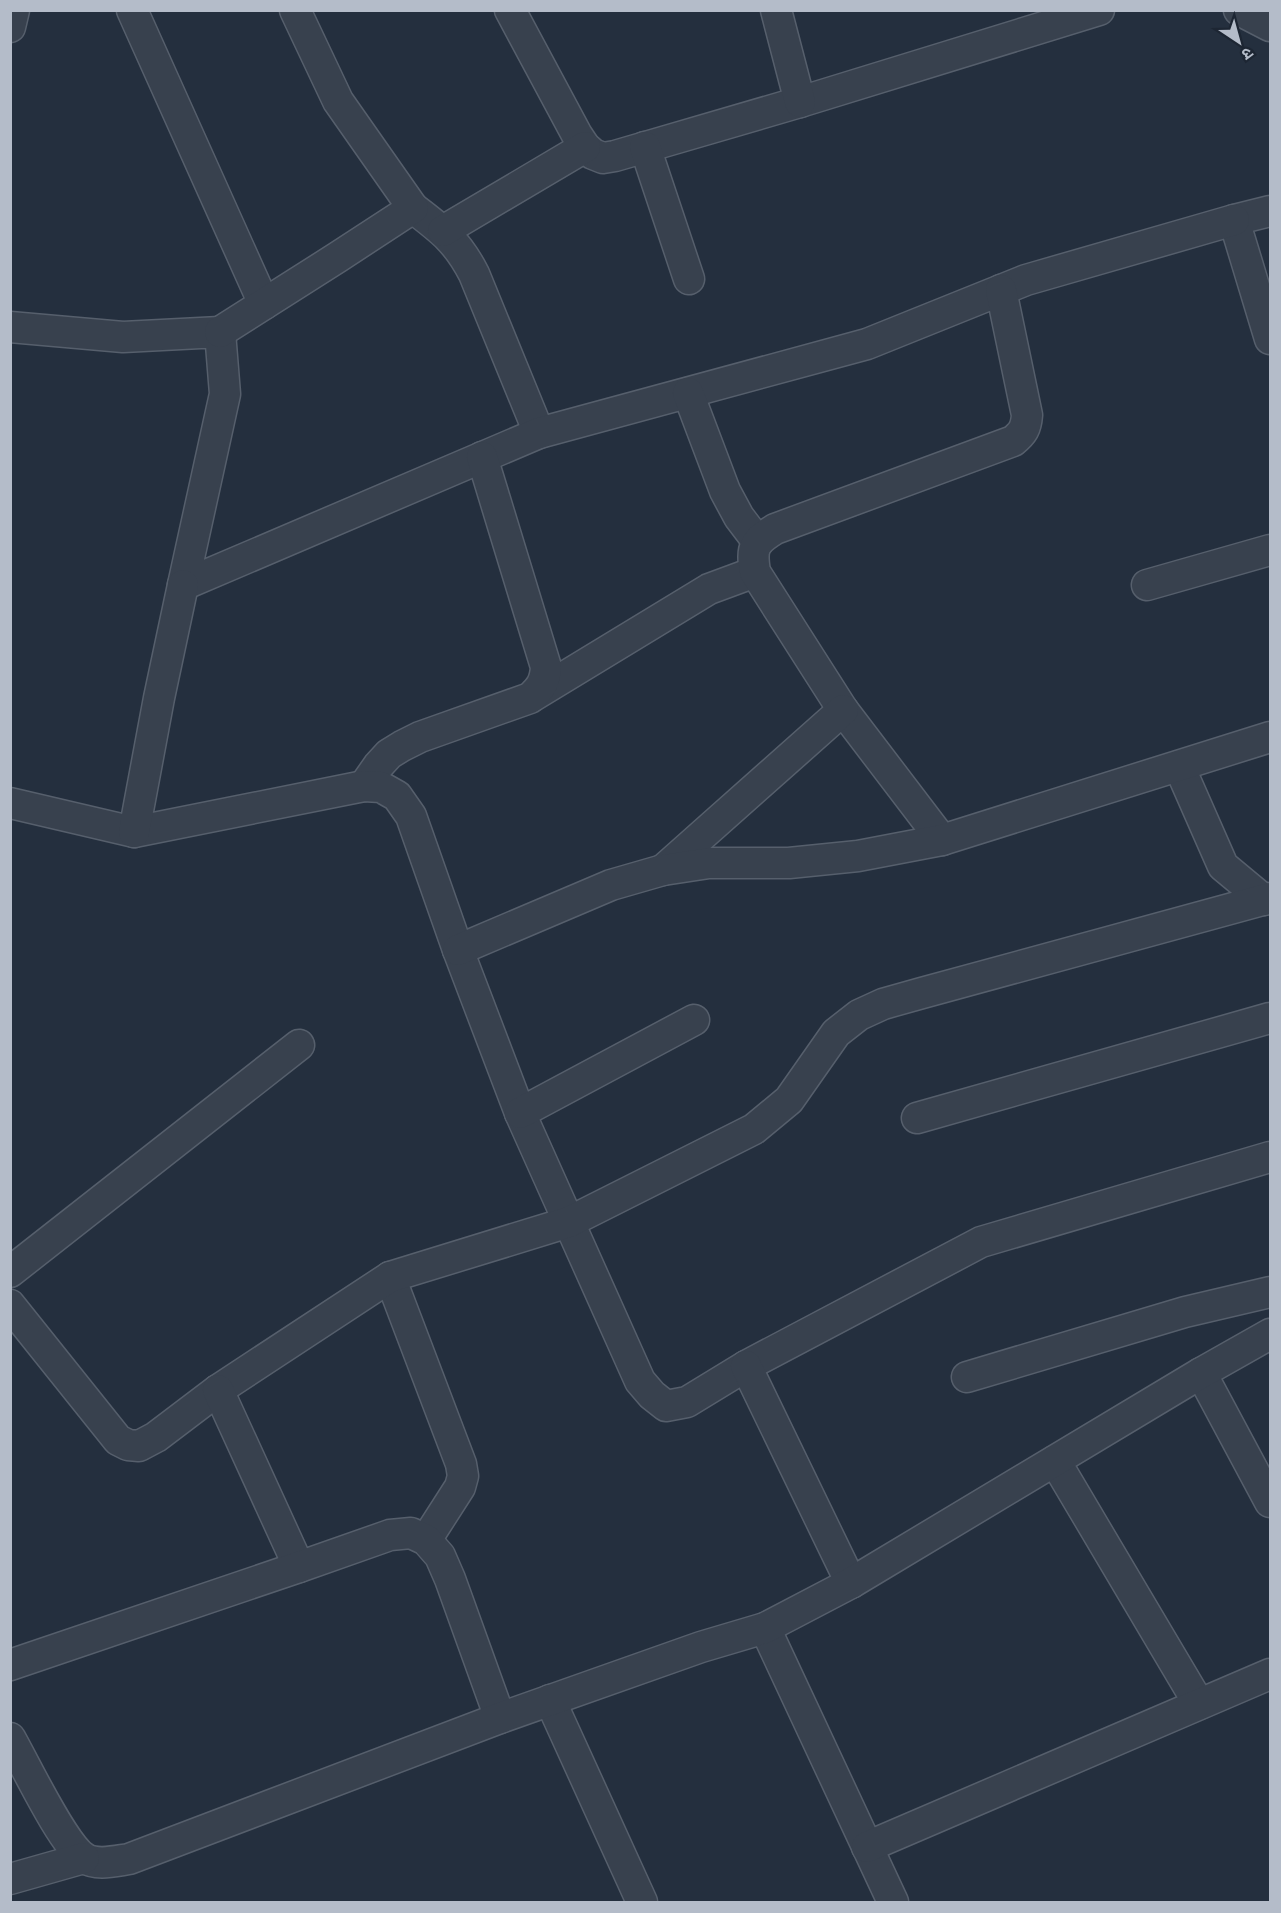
<svg xmlns="http://www.w3.org/2000/svg" width="1281" height="1913" viewBox="0 0 1281 1913" font-family="'Open Sans','Noto Sans Devanagari',sans-serif">
  <style>
    .lines { fill: none; stroke-linecap: round; stroke-linejoin: round }
    .street-casing { stroke: #565f6c; stroke-width: 33 }
    .street { stroke: #38414e; stroke-width: 30 }
  </style>
  <rect width="100%" height="100%" fill="#242f3e"/>
  <g class="lines">
    <defs>
      <g id="street">
        <polyline points="132,10 264,304"/>
        <polyline points="510,10 577,135 585,147 593,154 603,158 615,156 800,102 1099,10"/>
        <polyline points="776,10 800,102"/>
        <polyline points="1239,10 1270,26"/>
        <polyline points="10,27 14,10"/>
        <polyline points="645,147 689,279"/>
        <path d="M413,208c29,22 44,33 61,66l65,159"/>
        <polyline points="1270,211 1234,220 1270,339"/>
        <polyline points="443,231 585,147"/>
        <polyline points="10,327 123,337 220,332 225,394 183,585 539,433 867,344 1026,280 1234,220"/>
        <polyline points="220,332 338,257 413,208 338,101 295,10"/>
        <polyline points="688,393 725,491 739,517 758,542"/>
        <polyline points="1147,585 1270,550"/>
        <polyline points="533,696 709,589 755,572"/>
        <polyline points="1179,766 1223,866 1264,900"/>
        <path d="M364,786l14,-20 11,-12 13,-8 18,-9 110,-39c11,-10 15,-16 16,-31l-64,-210"/>
        <polyline points="10,803 134,832 364,786 381,787 397,796 411,816 458,950 520,1113 640,1381 652,1395 666,1406 687,1402 746,1366 981,1242 1270,1157"/>
        <polyline points="134,832 159,698 183,585"/>
        <path d="M942,840l-99,-130 -88,-138c-4,-25 -1,-30 20,-43l238,-88c10,-8 13,-13 14,-26l-26,-125"/>
        <polyline points="663,870 843,710"/>
        <polyline points="458,950 611,885 663,870 709,863 789,863 858,856 942,840 1270,737"/>
        <polyline points="520,1113 694,1020"/>
        <polyline points="917,1118 1270,1018"/>
        <polyline points="10,1272 299,1045"/>
        <polyline points="390,1277 461,1464 463,1476 460,1487 426,1540"/>
        <polyline points="10,1305 118,1440 128,1445 139,1446 156,1437 218,1390 390,1277 569,1222 754,1129 789,1100 836,1033 859,1015 883,1004 922,993 1270,898"/>
        <polyline points="746,1366 851,1583"/>
        <polyline points="1201,1373 1270,1502"/>
        <polyline points="967,1377 1185,1312 1270,1292"/>
        <polyline points="218,1390 299,1567"/>
        <polyline points="1055,1461 1199,1704"/>
        <polyline points="765,1628 893,1902"/>
        <polyline points="10,1665 299,1567 390,1535 411,1533 426,1540 440,1556 450,1579 500,1718"/>
        <polyline points="550,1700 642,1902"/>
        <path d="M10,1738c15,26 52,105 74,120 13,8 31,3 45,1l371,-141 201,-71 64,-19 86,-45 350,-210 69,-39"/>
        <polyline points="867,1847 1270,1674"/>
        <polyline points="10,1879 84,1858"/>
      </g>
    </defs>
    <use href="#street" class="street-casing"/>
    <use href="#street" class="street"/>
  </g>
  <rect width="1281" height="1913" fill="none" stroke="#b4bcc9" stroke-width="24"/>
  <g transform="translate(1239 42) rotate(144)" stroke="#1d2633" stroke-width="4.5" paint-order="stroke">
  <path d="M0-4.5L10 22L0 15L-10 22Z" fill="#b4bcc9"/>
  <text y="-9" font-size="16" font-weight="bold" text-anchor="middle" fill="#b4bcc9">उ</text>
  </g>
</svg>
